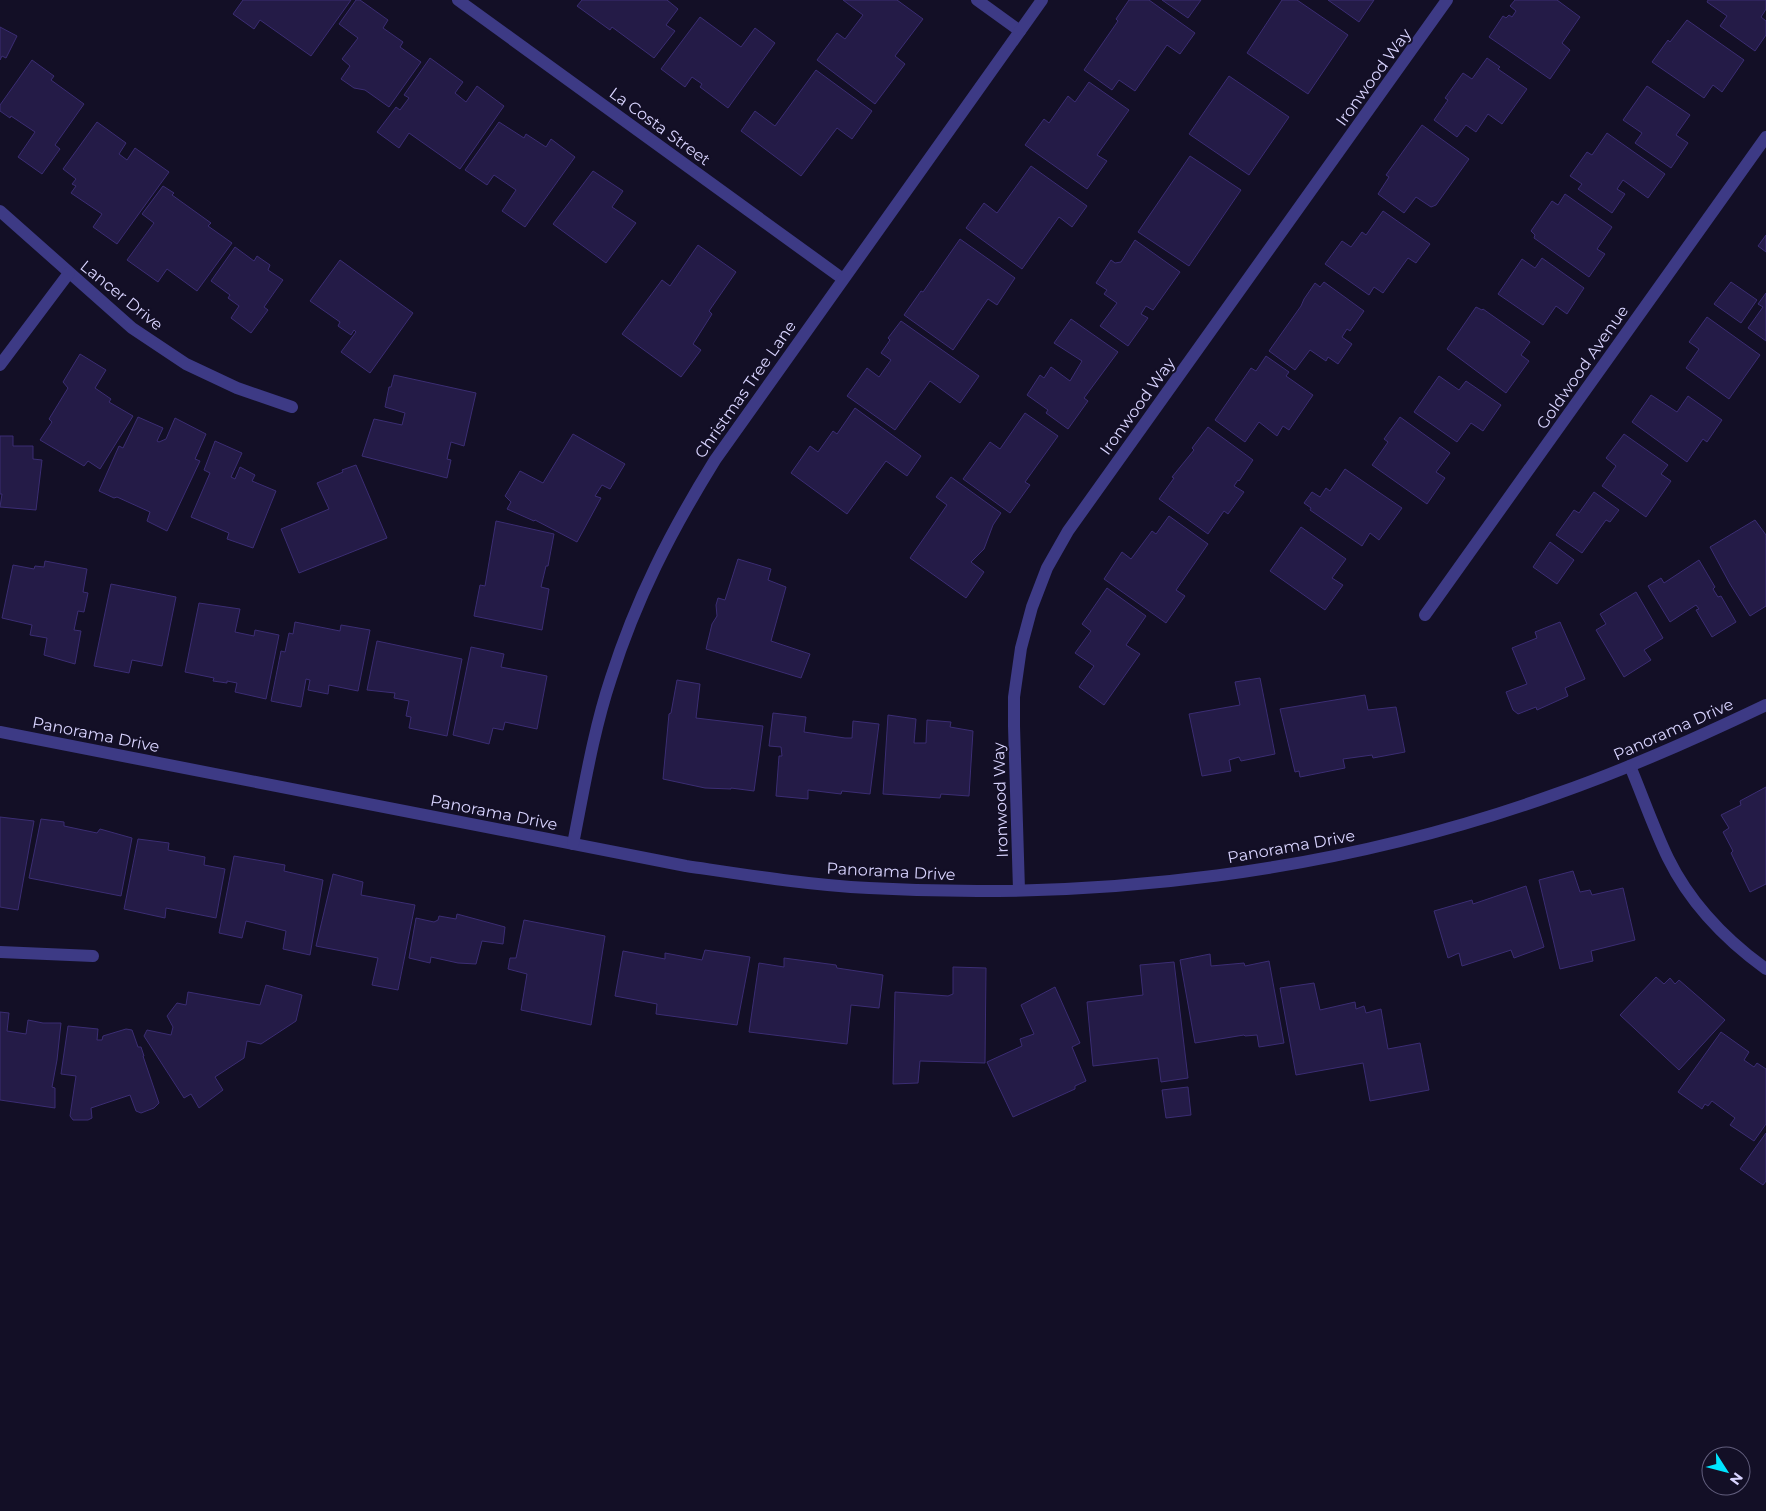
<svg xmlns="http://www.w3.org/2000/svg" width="1766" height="1511" viewBox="0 0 1766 1511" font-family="Montserrat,sans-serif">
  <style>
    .building { fill: #241b47; stroke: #3b2d73 }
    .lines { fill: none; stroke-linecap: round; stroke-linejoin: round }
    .minor { stroke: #3d3a85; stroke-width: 12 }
    .tertiary { stroke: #3d3a85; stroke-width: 12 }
    .labels { text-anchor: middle; stroke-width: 4; stroke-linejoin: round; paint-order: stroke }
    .street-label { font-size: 16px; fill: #d9d4ff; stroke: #130f26 }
  </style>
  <rect width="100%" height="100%" fill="#130f26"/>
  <g class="building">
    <polygon points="243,0 351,0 311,56 260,20 254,29 233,14"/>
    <polygon points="356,0 360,0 388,20 383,28 403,42 400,47 421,62 389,107 365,90 354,88 341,79 350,66 342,59 358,38 339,24"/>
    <polygon points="582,0 667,0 678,9 666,25 675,31 654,58 612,27 610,30 577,6"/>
    <polygon points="843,0 897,0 923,19 895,56 905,64 875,104 817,60 837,33 845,39 863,15"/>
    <polygon points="1129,0 1149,0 1195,33 1180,54 1167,45 1135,91 1119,80 1112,90 1084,70 1118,21 1116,19"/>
    <polygon points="1162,0 1201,0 1188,18"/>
    <polygon points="1282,0 1297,0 1348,35 1308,94 1247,53"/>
    <polygon points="1328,0 1374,0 1359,22"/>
    <polygon points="1515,0 1557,0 1580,17 1562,43 1570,50 1550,79 1489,37 1503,16 1506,18 1509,15 1512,17 1516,11 1510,6"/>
    <polygon points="1708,0 1766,0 1766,9 1761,17 1766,21 1766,35 1755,51 1720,26 1727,16 1707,2"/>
    <polygon points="700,17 741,47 755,28 775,43 728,108 700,87 702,84 692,77 685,87 661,69"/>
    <polygon points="1687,20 1744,60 1722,92 1713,85 1704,98 1652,62 1668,40 1670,42"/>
    <polygon points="0,27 17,36 6,58 2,56 0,60"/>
    <polygon points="430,58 463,82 455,93 466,102 477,86 504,106 460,169 409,133 399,148 377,132 396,107 400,110 409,98 404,95"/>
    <polygon points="1487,58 1500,67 1498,69 1527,89 1502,124 1488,114 1476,132 1466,125 1457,137 1434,120 1448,100 1445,98 1463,73 1472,79"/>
    <polygon points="32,60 54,76 51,80 84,104 55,145 60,149 42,174 18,157 35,132 11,116 10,118 0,111 0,105"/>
    <polygon points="816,70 872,111 852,139 837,128 801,176 741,131 755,111 775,126"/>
    <polygon points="1229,76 1289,117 1249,175 1189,134"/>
    <polygon points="1089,82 1129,110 1097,155 1107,161 1087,189 1025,145 1044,119 1049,123 1068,96 1075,102"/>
    <polygon points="1647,86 1690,115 1676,135 1688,143 1671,168 1635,143 1642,133 1623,120"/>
    <polygon points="97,122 126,143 119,154 127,160 135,148 169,172 117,244 93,227 102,214 71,193 76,186 72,184 76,179 63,169"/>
    <polygon points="499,122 524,138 526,134 546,147 551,139 575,157 525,227 502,211 516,190 494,175 487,185 465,170"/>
    <polygon points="1422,125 1469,159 1436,205 1431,207 1416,197 1404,213 1378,194 1389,177 1386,175"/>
    <polygon points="1607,133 1665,174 1648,198 1623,180 1617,189 1625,194 1612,213 1578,189 1582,184 1570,176 1587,152 1592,155"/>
    <polygon points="1190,156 1241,190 1189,266 1138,232"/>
    <polygon points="1031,166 1087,206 1072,227 1059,217 1022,269 966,228 984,203 997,213"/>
    <polygon points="593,171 623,191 612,207 636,223 606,263 553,224"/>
    <polygon points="163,186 174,193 172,195 211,223 208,226 232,243 197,291 167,269 158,282 127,260 154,223 142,214"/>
    <polygon points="1565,194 1612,227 1597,249 1605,254 1589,277 1534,238 1535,235 1531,231 1552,201 1558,205"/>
    <polygon points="1383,211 1430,244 1416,263 1408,258 1383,293 1374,287 1369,295 1325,264 1342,241 1351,247 1362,232 1366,235"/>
    <polygon points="1766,235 1766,252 1758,246"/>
    <polygon points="960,239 1015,278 997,305 988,299 953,350 904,315 921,291 923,292"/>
    <polygon points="1135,240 1180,272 1153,310 1146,306 1141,314 1148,318 1128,346 1100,326 1117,303 1104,294 1107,290 1096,283 1111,260 1115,263 1121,262"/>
    <polygon points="698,245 736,272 709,311 712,314 693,344 701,350 681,377 622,334 662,280 670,286"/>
    <polygon points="235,247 254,261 257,256 270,265 268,270 283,280 264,307 268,310 251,333 231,318 239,306 228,298 230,295 211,281"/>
    <polygon points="1542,258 1584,288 1567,314 1556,306 1543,325 1498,294 1522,259 1535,268"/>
    <polygon points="340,260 413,313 370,373 341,352 356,332 354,330 351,335 338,326 340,322 310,301"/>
    <polygon points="1324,282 1364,311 1350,331 1347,329 1342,337 1352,344 1338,364 1328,357 1326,361 1310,350 1295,370 1269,351 1301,306 1304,299 1315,283 1320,287"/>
    <polygon points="1731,282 1757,300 1741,323 1714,304"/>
    <polygon points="1766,293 1766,341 1748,328 1763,307 1758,304"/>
    <polygon points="1476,307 1482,310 1483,309 1530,342 1521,355 1529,361 1506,393 1447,349"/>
    <polygon points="1707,317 1760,355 1729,399 1686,368 1699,349 1689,342"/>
    <polygon points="1071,319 1118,352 1084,398 1088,401 1068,429 1046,413 1048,410 1027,395 1040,375 1044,378 1051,367 1070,381 1082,361 1054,343"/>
    <polygon points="901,321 979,376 960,403 930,381 895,430 847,396 867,368 879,377 891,360 881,353 890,340 888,338"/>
    <polygon points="80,354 106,370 95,388 111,399 109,402 133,416 100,469 88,461 84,466 40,440 52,422 49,419 68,388 63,382"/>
    <polygon points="1266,356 1289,372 1286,376 1313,395 1289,430 1283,426 1277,436 1259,422 1245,442 1215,420 1251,368 1256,371"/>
    <polygon points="394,375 476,393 464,446 451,442 447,459 451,460 447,478 362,456 374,419 402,425 405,413 385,407 389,387 391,387"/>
    <polygon points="1439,376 1459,390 1466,381 1501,405 1483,431 1471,423 1457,442 1414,412"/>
    <polygon points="1651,395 1677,412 1688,396 1722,420 1707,442 1703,439 1687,462 1632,422"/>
    <polygon points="855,408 921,456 907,476 886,461 847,514 791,473 810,446 818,452 833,431 837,434"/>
    <polygon points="1025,413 1058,436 1025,482 1030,485 1010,513 963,479 990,442 1000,449"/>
    <polygon points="138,417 163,428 157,441 159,442 166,439 175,418 206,434 195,459 200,461 167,531 147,521 150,512 117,497 114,498 99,491 119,446 123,448"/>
    <polygon points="1400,417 1450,453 1436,472 1445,478 1427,504 1372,465 1388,442 1384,439"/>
    <polygon points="1208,427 1253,460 1239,481 1238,480 1234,486 1244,492 1228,514 1224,511 1208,534 1159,499 1174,478 1172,477 1194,450 1192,448"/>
    <polygon points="573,434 625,464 610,489 602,485 595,496 601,498 577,542 535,520 534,521 507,509 511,502 505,496 520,471 543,483"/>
    <polygon points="1624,434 1668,465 1661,474 1671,481 1646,517 1602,486 1616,466 1606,458"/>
    <polygon points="0,436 13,436 13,446 33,446 33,459 42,460 36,510 0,507 2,494 0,494"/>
    <polygon points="215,441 242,453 231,477 235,479 240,467 255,475 252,481 276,491 253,548 227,539 229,533 191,517 210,473 204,470"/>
    <polygon points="356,465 387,538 299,573 281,529 329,509 317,483 343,472 342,470"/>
    <polygon points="1345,469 1402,508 1379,540 1370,533 1362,546 1310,510 1311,508 1304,503 1312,492 1320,497 1326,488 1330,491"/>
    <polygon points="951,477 1001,513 993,525 984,549 971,562 984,572 966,598 910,558 947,505 936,497"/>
    <polygon points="1594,492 1619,510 1610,522 1606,520 1582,553 1556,535 1574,510 1579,513"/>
    <polygon points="1169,516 1208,544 1176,590 1185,596 1166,623 1104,579 1122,552 1131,559 1152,531 1156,534"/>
    <polygon points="1755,520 1766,535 1766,606 1750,616 1730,584 1710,547"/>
    <polygon points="496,521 554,534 548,566 546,566 541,587 549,589 542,630 474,616 480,585 485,586"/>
    <polygon points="1301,527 1346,559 1332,578 1343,585 1325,610 1270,571"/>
    <polygon points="1550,542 1574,560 1557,584 1533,567"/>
    <polygon points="738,559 771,569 768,580 786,587 771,641 810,654 801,678 706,649 712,624 717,616 716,605 718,598 725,600"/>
    <polygon points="1699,560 1715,587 1713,589 1718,597 1721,596 1736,622 1712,637 1696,610 1699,609 1696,605 1670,622 1648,586 1661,578 1664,583"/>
    <polygon points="45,561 87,569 83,592 88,593 84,612 78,611 74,630 81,631 75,664 44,655 47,638 30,635 32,625 2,618 13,565 34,569 35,566 44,567"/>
    <polygon points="111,584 176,597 162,666 132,660 129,673 94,666"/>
    <polygon points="1107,588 1146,616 1126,645 1140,654 1104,705 1079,687 1094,666 1075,653 1091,631 1082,624"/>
    <polygon points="1636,592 1663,638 1644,650 1651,660 1624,677 1596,630 1606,624 1600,614"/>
    <polygon points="199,603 240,609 235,632 254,636 255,630 279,635 266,699 235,692 237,683 227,681 227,683 213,681 214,678 185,672"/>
    <polygon points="295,622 340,631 341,625 370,630 358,691 329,685 328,694 308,690 310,680 306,679 301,707 271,701 281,651 285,652 289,633 293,634"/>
    <polygon points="1560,622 1585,679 1565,688 1568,696 1537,710 1536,707 1518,714 1513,710 1506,692 1527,684 1512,648 1537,638 1535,632"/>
    <polygon points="377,641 462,659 447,736 409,728 411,717 406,716 409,701 394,698 395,693 367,690"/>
    <polygon points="471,647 504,654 501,667 547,676 537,729 505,722 503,730 493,728 489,744 453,735"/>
    <polygon points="1260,678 1275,754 1241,761 1239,757 1229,760 1231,771 1202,776 1189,714 1240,705 1235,682"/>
    <polygon points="677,680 700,684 696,718 763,726 754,791 731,788 731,789 705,788 663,779 669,714 671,713"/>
    <polygon points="1365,695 1368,710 1396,707 1405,752 1373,758 1372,755 1343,759 1345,768 1300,777 1299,771 1295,772 1280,709"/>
    <polygon points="773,713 806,717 804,732 845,738 852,738 853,721 879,724 870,794 842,791 841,794 808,790 808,799 776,796 779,756 782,756 781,747 769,746"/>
    <polygon points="888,715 916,719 914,743 926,743 927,720 951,722 950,727 973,731 969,796 941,794 940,798 883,794"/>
    <polygon points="1766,787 1766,884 1750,892 1731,853 1733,851 1723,832 1729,828 1721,815 1741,805 1740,801"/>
    <polygon points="0,817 34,821 18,910 0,907"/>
    <polygon points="41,819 64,822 64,826 97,833 100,829 132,838 121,896 29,878"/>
    <polygon points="138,839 169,843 168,850 205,857 204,865 225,869 216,918 166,908 165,918 124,909"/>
    <polygon points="234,856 285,865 284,871 323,880 310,955 283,949 286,931 246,921 242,938 219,933"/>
    <polygon points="1573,871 1580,892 1590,890 1592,895 1623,888 1635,940 1591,951 1593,961 1560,969 1539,880"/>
    <polygon points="333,874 363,882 361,895 415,905 398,990 372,985 378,958 316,946"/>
    <polygon points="1526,886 1544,947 1514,958 1511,950 1462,966 1459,953 1448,958 1434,911 1472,900 1473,904"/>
    <polygon points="457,914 505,927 503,944 482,941 476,964 458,963 431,957 430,963 409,958 416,918 434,922 438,920 439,916 456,919"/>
    <polygon points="524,920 605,936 591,1025 521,1010 527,974 508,969 510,958 516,958"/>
    <polygon points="705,950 750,957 737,1025 656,1014 657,1004 615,996 623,951 665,959 665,953 702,960"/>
    <polygon points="1210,954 1211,966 1244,963 1245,966 1269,961 1284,1043 1259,1047 1257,1035 1245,1036 1244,1035 1195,1043 1180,960"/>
    <polygon points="784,958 836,965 837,968 883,975 879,1008 851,1005 847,1044 749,1032 759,963 784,967"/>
    <polygon points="1174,962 1188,1078 1161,1082 1158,1058 1093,1066 1087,1002 1143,995 1140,965"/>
    <polygon points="953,967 986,968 985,1063 920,1061 918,1083 893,1084 895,992 948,996 953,994"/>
    <polygon points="1656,977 1664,984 1670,978 1675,984 1679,980 1725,1020 1679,1070 1620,1015"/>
    <polygon points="1314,983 1320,1010 1355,1002 1356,1009 1364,1006 1366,1013 1381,1009 1388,1049 1420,1043 1429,1090 1370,1101 1363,1063 1296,1075 1280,988"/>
    <polygon points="266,985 302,995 296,1021 261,1044 247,1041 244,1058 215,1077 223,1090 199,1108 191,1094 184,1098 144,1036 147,1030 171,1035 173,1027 167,1016 177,1003 186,1005 188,992 260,1005"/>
    <polygon points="1055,987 1080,1043 1072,1047 1086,1081 1075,1086 1075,1089 1013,1117 987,1062 1022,1046 1020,1039 1034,1034 1021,1005"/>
    <polygon points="0,1012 9,1013 7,1031 26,1034 28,1020 43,1023 61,1023 57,1060 52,1087 55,1088 55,1108 0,1100"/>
    <polygon points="68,1026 98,1029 97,1040 102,1040 103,1036 126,1029 132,1030 138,1047 141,1047 144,1056 143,1056 159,1103 154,1108 141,1113 136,1111 130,1095 91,1108 92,1118 88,1120 73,1120 70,1116 76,1076 61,1074"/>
    <polygon points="1721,1032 1749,1052 1744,1060 1754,1067 1757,1063 1766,1069 1766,1124 1754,1141 1730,1125 1735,1118 1712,1101 1708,1106 1705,1104 1702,1109 1678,1092"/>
    <polygon points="1188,1087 1191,1115 1166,1118 1162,1090"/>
    <polygon points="1766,1133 1766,1181 1763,1185 1740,1169"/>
  </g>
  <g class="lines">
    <g class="minor">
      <polyline points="977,0 1020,31"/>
      <polyline points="0,211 132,328 186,364 237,388 292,407"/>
      <polyline points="0,365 69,273"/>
      <polyline points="1425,615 1766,137"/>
      <path d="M1630,766c13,31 24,63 38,92 22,45 58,82 98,111"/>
      <polyline points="1019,890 1014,726 1014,697 1021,648 1032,607 1047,568 1068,531 1447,0"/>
      <polyline points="0,952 93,956"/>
    </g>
    <g class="tertiary">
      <polyline points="458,0 843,279"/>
      <path d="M0,732l686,134c61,9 122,19 183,22 231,13 468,-15 687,-94 72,-25 141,-56 210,-89"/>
      <path d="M573,844c11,-55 20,-112 38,-166 25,-79 60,-147 104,-218l327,-460"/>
    </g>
  </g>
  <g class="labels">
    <g class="street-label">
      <text transform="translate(1373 77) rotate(-54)" y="6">Ironwood Way</text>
      <text transform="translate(660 126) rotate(36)" y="6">La Costa Street</text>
      <text transform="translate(122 295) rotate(39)" y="6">Lancer Drive</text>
      <text transform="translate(1582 367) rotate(-55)" y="6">Goldwood Avenue</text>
      <text transform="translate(745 389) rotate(-55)" y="6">Christmas Tree Lane</text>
      <text transform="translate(1137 406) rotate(-54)" y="6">Ironwood Way</text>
      <text transform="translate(1673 729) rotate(-24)" y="6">Panorama Drive</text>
      <text transform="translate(96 734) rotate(11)" y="6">Panorama Drive</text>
      <text transform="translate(1000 800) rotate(-92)" y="6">Ironwood Way</text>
      <text transform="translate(494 812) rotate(11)" y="6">Panorama Drive</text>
      <text transform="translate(1291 846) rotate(-10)" y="6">Panorama Drive</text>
      <text transform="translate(891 871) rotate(3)" y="6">Panorama Drive</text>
    </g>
  </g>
  <g transform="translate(1726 1471) rotate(126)"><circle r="24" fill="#130f26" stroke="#625e7d"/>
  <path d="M0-4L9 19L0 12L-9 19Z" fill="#00e5ff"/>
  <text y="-8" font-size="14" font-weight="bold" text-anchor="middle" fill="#d9d4ff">N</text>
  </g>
</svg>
